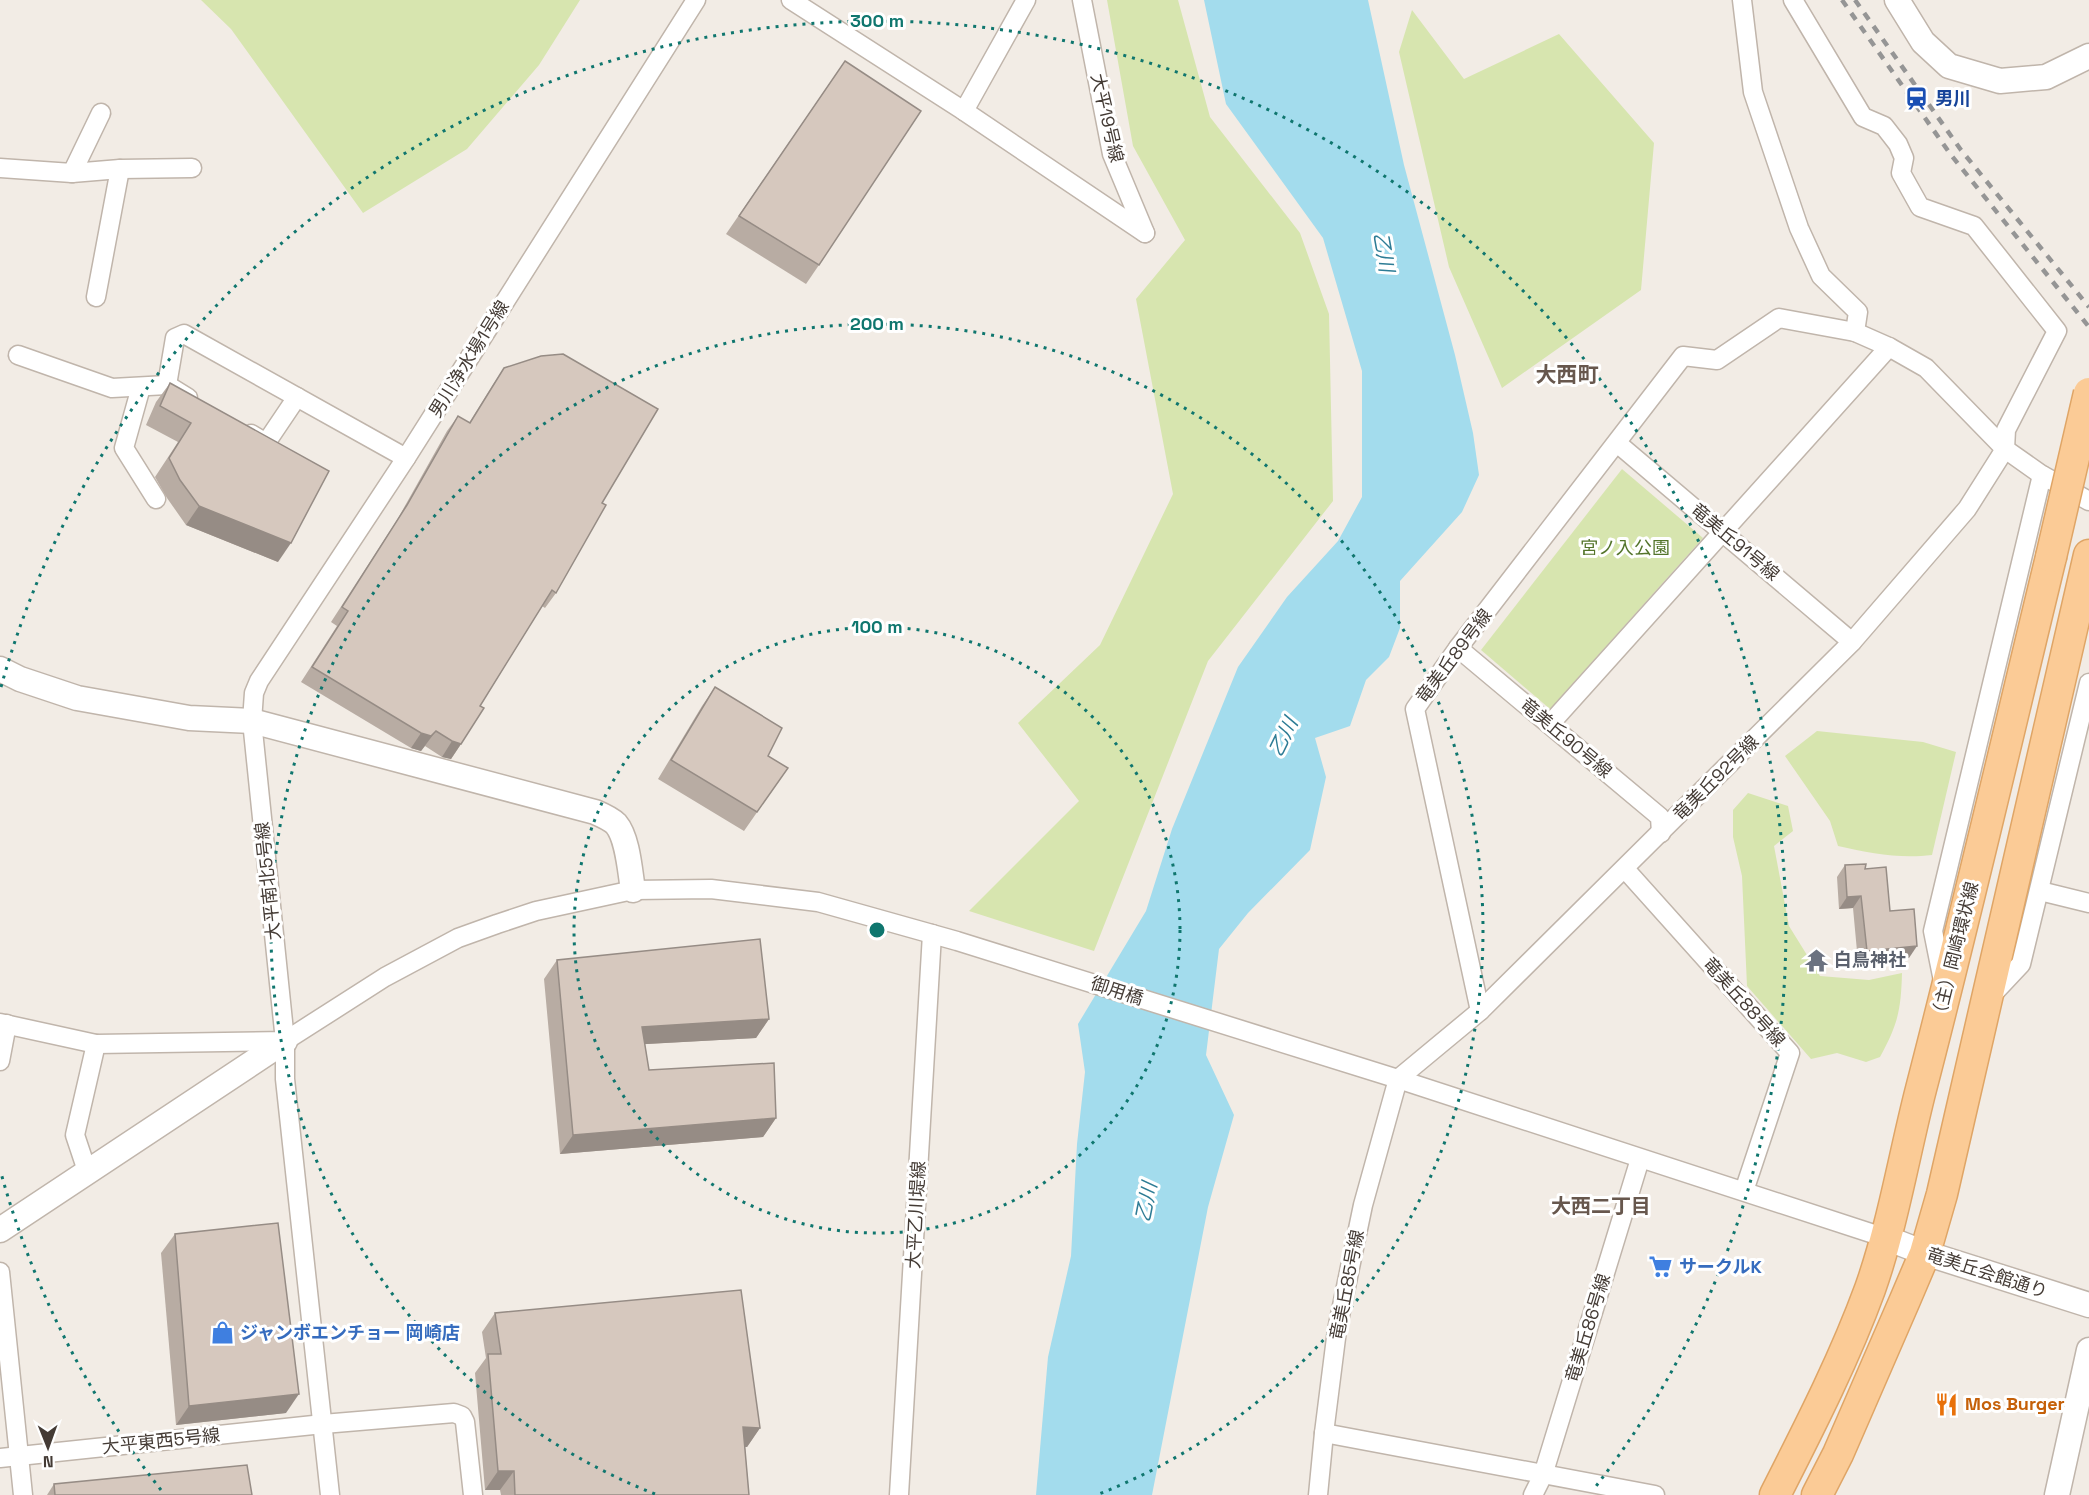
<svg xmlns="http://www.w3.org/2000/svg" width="2089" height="1495" viewBox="0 0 2089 1495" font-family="'Space Grotesk','Noto Sans JP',sans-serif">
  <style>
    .green { fill: #d7e5af }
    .water { fill: #a3dced }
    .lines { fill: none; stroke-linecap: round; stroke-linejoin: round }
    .minor-casing { stroke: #c0b5ab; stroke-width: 21 }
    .tertiary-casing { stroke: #c0b5ab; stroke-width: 27 }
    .primary-casing { stroke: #dfa566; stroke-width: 33 }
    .minor { stroke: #fff; stroke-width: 18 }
    .tertiary { stroke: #fff; stroke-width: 24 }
    .primary { stroke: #fbcb96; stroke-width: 30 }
    .rail { stroke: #959595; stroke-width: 4.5; stroke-dasharray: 8 8; stroke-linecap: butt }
    .primary-bridge-casing { stroke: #dfa566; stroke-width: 33; stroke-linecap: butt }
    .primary-bridge { stroke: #fbcb96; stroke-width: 30 }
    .wall { fill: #b8aca3 }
    .shaded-wall { fill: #968c85 }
    .building { fill: #d6c8be; stroke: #968c85; stroke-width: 1.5 }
    .ring { fill: none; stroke: #0f766e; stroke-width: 3; stroke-dasharray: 3 6 }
    .labels { text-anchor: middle; stroke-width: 6; stroke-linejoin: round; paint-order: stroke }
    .transit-label { font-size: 18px; font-weight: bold; fill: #164399; stroke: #fff; text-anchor: start }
    .street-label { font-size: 18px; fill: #443b35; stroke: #fff }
    .park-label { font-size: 18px; fill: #53742a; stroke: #fff }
    .worship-label { font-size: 18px; font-weight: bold; fill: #5b616d; stroke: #fff; text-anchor: start }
    .shop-label { font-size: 18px; font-weight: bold; fill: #366cbe; stroke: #fff; text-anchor: start }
    .food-label { font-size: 18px; font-weight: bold; fill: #c56008; stroke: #fff; text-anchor: start }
    .water-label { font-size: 20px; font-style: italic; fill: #2d7c95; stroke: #fff }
    .neighbourhood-label { font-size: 20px; font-weight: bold; fill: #67574d; stroke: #fff }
    .quarter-label { font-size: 21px; font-weight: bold; fill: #67574d; stroke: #fff }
    .centre { fill: #0f766e; stroke: #fff; stroke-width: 3 }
    .ring-label { font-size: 18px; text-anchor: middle; font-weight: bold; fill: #0f766e; stroke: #fff; stroke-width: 6; stroke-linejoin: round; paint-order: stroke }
  </style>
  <rect width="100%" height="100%" fill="#f2ece5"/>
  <g class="green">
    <polygon points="201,0 580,0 539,65 467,149 363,213 231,29"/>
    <polygon points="1107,0 1178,0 1210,117 1300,233 1329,314 1333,501 1208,661 1094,951 969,911 1079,801 1018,723 1100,645 1173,494 1136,299 1185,240 1133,146"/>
    <polygon points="1412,10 1464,79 1559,34 1654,143 1641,290 1502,388 1449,267 1399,52"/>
    <polygon points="1622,469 1703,538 1550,709 1481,650"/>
    <path d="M1817,731l106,11 33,10 -24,103c-33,4 -62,-2 -94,-9l-8,-25 -45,-65z"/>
    <path d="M1748,793l40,13 5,25 -19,15 15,80 31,50 49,4 33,-7c-1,37 -4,51 -22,84l-14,5 -29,-9 -26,6 -64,-73 -5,-110 -9,-39v-27z"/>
  </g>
  <polygon class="water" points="1204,0 1368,0 1404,165 1455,355 1473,433 1479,475 1462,512 1400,581 1400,628 1389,657 1366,680 1350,726 1315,738 1326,777 1310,850 1248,913 1219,949 1206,1055 1234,1115 1208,1207 1152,1495 1036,1495 1048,1357 1071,1256 1077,1144 1085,1072 1078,1024 1146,911 1172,829 1238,667 1287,597 1338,541 1362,497 1362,371 1323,238 1226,104"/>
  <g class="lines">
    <defs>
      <g id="minor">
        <polyline points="791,0 964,111 1145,233"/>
        <polyline points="1082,0 1112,154 1145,233"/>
        <polyline points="1742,0 1753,92 1799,228 1821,276 1858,312 1855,332"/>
        <polyline points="1793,0 1863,117 1884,126 1898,144 1904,158 1901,173 1920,207 1974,226 2057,331 2006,430 2005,449"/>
        <polyline points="964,111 1026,0"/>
        <polyline points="0,168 72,173 120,169 192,168"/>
        <polyline points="72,173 101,113"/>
        <polyline points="96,297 120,169"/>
        <polyline points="18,355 112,388 167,385 188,398"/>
        <polyline points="167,385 175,338 184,334 406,458"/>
        <polyline points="141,387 124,448 156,499"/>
        <polyline points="251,434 266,443 297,397"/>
        <polyline points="1617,443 1852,642"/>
        <polyline points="1458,648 1660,817 1661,833"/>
        <polyline points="1550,724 1889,347"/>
        <polyline points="1625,869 1790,1053 1744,1191"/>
        <polyline points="2040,891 2089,903"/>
        <polyline points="1943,981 1933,931 2042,475"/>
        <polyline points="1990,997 2021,964 2089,683"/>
        <polyline points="1480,1011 1415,709 1458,648 1683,356 1717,360 1779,318 1855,332 1889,347 1926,368 2005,449 2042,475 2089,501"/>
        <polyline points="0,1023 96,1044 285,1041 385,977 458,938 497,924 536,911 633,890 711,889 818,902 957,941 1398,1079 1886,1238"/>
        <polyline points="0,1061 7,1024"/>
        <polyline points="88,1174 75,1135 96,1044"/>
        <polyline points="0,1272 23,1495"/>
        <polyline points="1324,1433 1655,1495"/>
        <polyline points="0,1458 323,1424 454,1413 462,1416 465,1422 473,1495"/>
        <polyline points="330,1495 285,1079 285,1041 252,721 254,693 259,681 406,458 696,0"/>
        <polyline points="899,1495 932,934"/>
        <polyline points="1318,1495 1324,1433 1337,1330 1363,1205 1398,1079 1480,1011 1852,642 1967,509 2005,449"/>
        <polyline points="1533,1495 1543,1475 1640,1159"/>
      </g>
      <g id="tertiary">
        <polyline points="1897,0 1923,42 1949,66 2000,81 2046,77 2089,56"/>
        <path d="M0,669l20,10 57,19 112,20 63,3 343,91c7,3 16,7 21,12 12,14 14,48 17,66"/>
        <polyline points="0,1230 285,1041"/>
        <polyline points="1886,1238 1925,1253 2089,1305"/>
        <polyline points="2057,1495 2089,1350"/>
      </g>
      <g id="primary">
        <path d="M1775,1495c34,-67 69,-135 95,-206 23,-65 34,-134 51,-200 46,-177 87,-355 130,-532"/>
        <polyline points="1817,1495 1838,1454 1905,1300 1925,1253 1942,1194 2089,555"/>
      </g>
    </defs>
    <use href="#minor" class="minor-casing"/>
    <use href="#tertiary" class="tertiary-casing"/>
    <use href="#primary" class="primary-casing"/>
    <use href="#minor" class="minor"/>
    <use href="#tertiary" class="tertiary"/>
    <use href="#primary" class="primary"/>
    <g class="rail">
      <polyline points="1842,0 1951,155 2089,327"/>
      <polyline points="1855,0 1961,150 2089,307"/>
    </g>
    <defs>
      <polyline id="primary-bridge" points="2051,557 2089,393"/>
    </defs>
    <use href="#primary-bridge" class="primary-bridge-casing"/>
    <use href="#primary-bridge" class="primary-bridge"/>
  </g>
  <g class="wall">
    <polygon points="845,61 819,265 806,284 726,234"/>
    <polygon points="504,368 602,503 556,593 545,608 542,606 480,706 461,744 451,759 442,757 425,746 421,751 411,748 301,682 337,626 331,622 397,520 447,431 458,416 469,423 494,383"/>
    <polygon points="170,383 278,562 186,525 167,498 155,477 178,442 146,425 156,402"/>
    <polygon points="715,687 768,756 788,768 744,831 658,779 702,706"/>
    <polygon points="1845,865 1865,869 1890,911 1909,958 1858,962 1853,908 1839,909 1837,877"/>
    <polygon points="557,960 769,1019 756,1038 645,1044 649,1070 776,1118 763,1137 560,1154 544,979"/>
    <polygon points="175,1234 286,1413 176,1425 161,1253"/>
    <polygon points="495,1313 760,1428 747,1447 745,1447 749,1495 501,1495 500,1490 485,1490 475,1373 486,1358 482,1332"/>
    <polygon points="54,1484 252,1495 47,1495"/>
  </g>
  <g class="shaded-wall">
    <polygon points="199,506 291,543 278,562 186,525"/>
    <polygon points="436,731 421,751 411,748 421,733"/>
    <polygon points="452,741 461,744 451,759 442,757"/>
    <polygon points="1861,896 1853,908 1839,909 1847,897"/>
    <polygon points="1917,946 1909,958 1858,962 1867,951"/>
    <polygon points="769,1019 756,1038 629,1045 642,1027"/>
    <polygon points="776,1118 763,1137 560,1154 573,1135"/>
    <polygon points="299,1394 286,1413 176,1425 189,1406"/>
    <polygon points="743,1427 760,1428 747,1447 730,1446"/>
    <polygon points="498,1471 514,1471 500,1490 485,1490"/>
  </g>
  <g class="building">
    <polygon points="845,61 921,111 819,265 739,216"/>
    <polygon points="563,354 658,409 602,503 606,505 556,593 552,590 480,706 484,708 461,744 452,741 436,731 431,736 421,733 312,667 348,611 342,607 407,505 458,416 470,423 504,368 541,356"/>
    <polygon points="170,383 329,471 291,543 199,506 180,480 169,458 191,423 160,406"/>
    <polygon points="715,687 782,728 768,756 788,768 757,812 671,760"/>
    <polygon points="1866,864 1865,869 1886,867 1890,911 1914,909 1917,946 1867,951 1861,896 1847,897 1845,865"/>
    <polygon points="760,939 769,1019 642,1027 649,1070 774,1063 776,1118 573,1135 557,960"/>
    <polygon points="278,1223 299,1394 189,1406 175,1234"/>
    <polygon points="741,1290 760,1428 743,1427 749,1495 515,1495 514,1471 498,1471 488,1354 501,1354 495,1313"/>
    <polygon points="247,1465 252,1495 55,1495 54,1484"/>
  </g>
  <g class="ring">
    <circle cx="877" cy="930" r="303"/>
    <path d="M655 1494A606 606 0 1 1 1099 1494"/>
    <path d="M161 1490A909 909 0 0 1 1 1173M1 687A909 909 0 1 1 1593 1490"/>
  </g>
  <defs>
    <symbol id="station-bare" viewBox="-9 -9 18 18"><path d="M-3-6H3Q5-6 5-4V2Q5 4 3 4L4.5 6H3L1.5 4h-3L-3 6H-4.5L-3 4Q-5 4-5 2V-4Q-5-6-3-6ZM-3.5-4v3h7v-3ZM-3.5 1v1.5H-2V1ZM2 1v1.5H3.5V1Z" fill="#1a4fb4" stroke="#fff" stroke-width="2.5" paint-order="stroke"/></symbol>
    <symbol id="temple-bare" viewBox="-9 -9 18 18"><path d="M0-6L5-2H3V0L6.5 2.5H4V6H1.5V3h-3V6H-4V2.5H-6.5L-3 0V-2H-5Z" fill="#6b7280" stroke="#fff" stroke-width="2.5" paint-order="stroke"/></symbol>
    <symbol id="supermarket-bare" viewBox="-9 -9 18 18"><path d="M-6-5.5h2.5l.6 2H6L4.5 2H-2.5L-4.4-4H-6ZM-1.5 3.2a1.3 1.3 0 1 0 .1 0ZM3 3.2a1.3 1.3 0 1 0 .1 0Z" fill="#3f7fe0" stroke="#fff" stroke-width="2.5" paint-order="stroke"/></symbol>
    <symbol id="shop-bare" viewBox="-9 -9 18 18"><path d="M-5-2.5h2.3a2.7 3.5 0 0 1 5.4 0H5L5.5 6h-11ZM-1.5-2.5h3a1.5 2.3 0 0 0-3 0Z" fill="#3f7fe0" stroke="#fff" stroke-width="2.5" paint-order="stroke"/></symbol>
    <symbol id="restaurant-bare" viewBox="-9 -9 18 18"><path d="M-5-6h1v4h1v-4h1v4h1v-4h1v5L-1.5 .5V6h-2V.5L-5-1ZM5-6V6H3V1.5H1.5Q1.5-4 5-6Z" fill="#e8710a" stroke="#fff" stroke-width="2.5" paint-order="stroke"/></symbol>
  </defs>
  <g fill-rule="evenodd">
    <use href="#station-bare" x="1900" y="82" width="33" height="33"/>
    <use href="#temple-bare" x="1800" y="944" width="33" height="33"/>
    <use href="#supermarket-bare" x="1644" y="1250" width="33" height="33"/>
    <use href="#shop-bare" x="206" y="1316" width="33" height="33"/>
    <use href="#restaurant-bare" x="1930" y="1388" width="33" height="33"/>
  </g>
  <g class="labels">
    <g class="transit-label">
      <text x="1935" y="105">男川</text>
    </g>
    <g class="street-label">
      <text transform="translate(1107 118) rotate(77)" y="6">大平19号線</text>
      <text transform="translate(469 359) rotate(-58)" y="6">男川浄水場1号線</text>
      <text transform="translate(1735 542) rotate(40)" y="6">竜美丘91号線</text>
      <text transform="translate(1454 656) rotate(-53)" y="6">竜美丘89号線</text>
      <text transform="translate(1566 738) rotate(40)" y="6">竜美丘90号線</text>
      <text transform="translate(1716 778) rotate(-45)" y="6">竜美丘92号線</text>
      <text transform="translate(268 881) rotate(-96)" y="6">大平南北5号線</text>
      <text transform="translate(1955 952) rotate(-76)" y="6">（主）岡崎環状線</text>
      <text transform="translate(1117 991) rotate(18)" y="6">御用橋</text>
      <text transform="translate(1744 1002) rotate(48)" y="6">竜美丘88号線</text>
      <text transform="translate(916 1215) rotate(-87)" y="6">大平乙川堤線</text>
      <text transform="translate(1987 1273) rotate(18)" y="6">竜美丘会館通り</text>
      <text transform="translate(1347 1285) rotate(-79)" y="6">竜美丘85号線</text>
      <text transform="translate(1588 1328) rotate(-73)" y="6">竜美丘86号線</text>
      <text transform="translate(161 1441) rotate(-6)" y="6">大平東西5号線</text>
    </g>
    <g class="park-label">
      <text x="1625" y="554">宮ノ入公園</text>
    </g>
    <g class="worship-label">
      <text x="1834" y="966">白鳥神社</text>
    </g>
    <g class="shop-label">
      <text x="1679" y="1273">サークルK</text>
      <text x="240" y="1339">ジャンボエンチョー 岡崎店</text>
    </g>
    <g class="food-label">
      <text x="1965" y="1410">Mos Burger</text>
    </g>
    <g class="water-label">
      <text transform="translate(1384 252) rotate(80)" y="7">乙川</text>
      <text transform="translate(1283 737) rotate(-64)" y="7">乙川</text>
      <text transform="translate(1146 1202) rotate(-79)" y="7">乙川</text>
    </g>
    <g class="neighbourhood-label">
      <text x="1601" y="1213">大西二丁目</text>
    </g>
    <g class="quarter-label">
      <text x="1567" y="382">大西町</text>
    </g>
  </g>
  <circle cx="877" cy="930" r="9" class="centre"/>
  <g class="ring-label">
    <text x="877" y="27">300 m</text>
    <text x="877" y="330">200 m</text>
    <text x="877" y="633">100 m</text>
  </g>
  <g transform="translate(48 1447) rotate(179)" stroke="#ffffff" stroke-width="4.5" paint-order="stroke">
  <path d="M0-4.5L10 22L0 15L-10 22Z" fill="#443b35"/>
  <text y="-9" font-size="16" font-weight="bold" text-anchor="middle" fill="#443b35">N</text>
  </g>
</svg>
